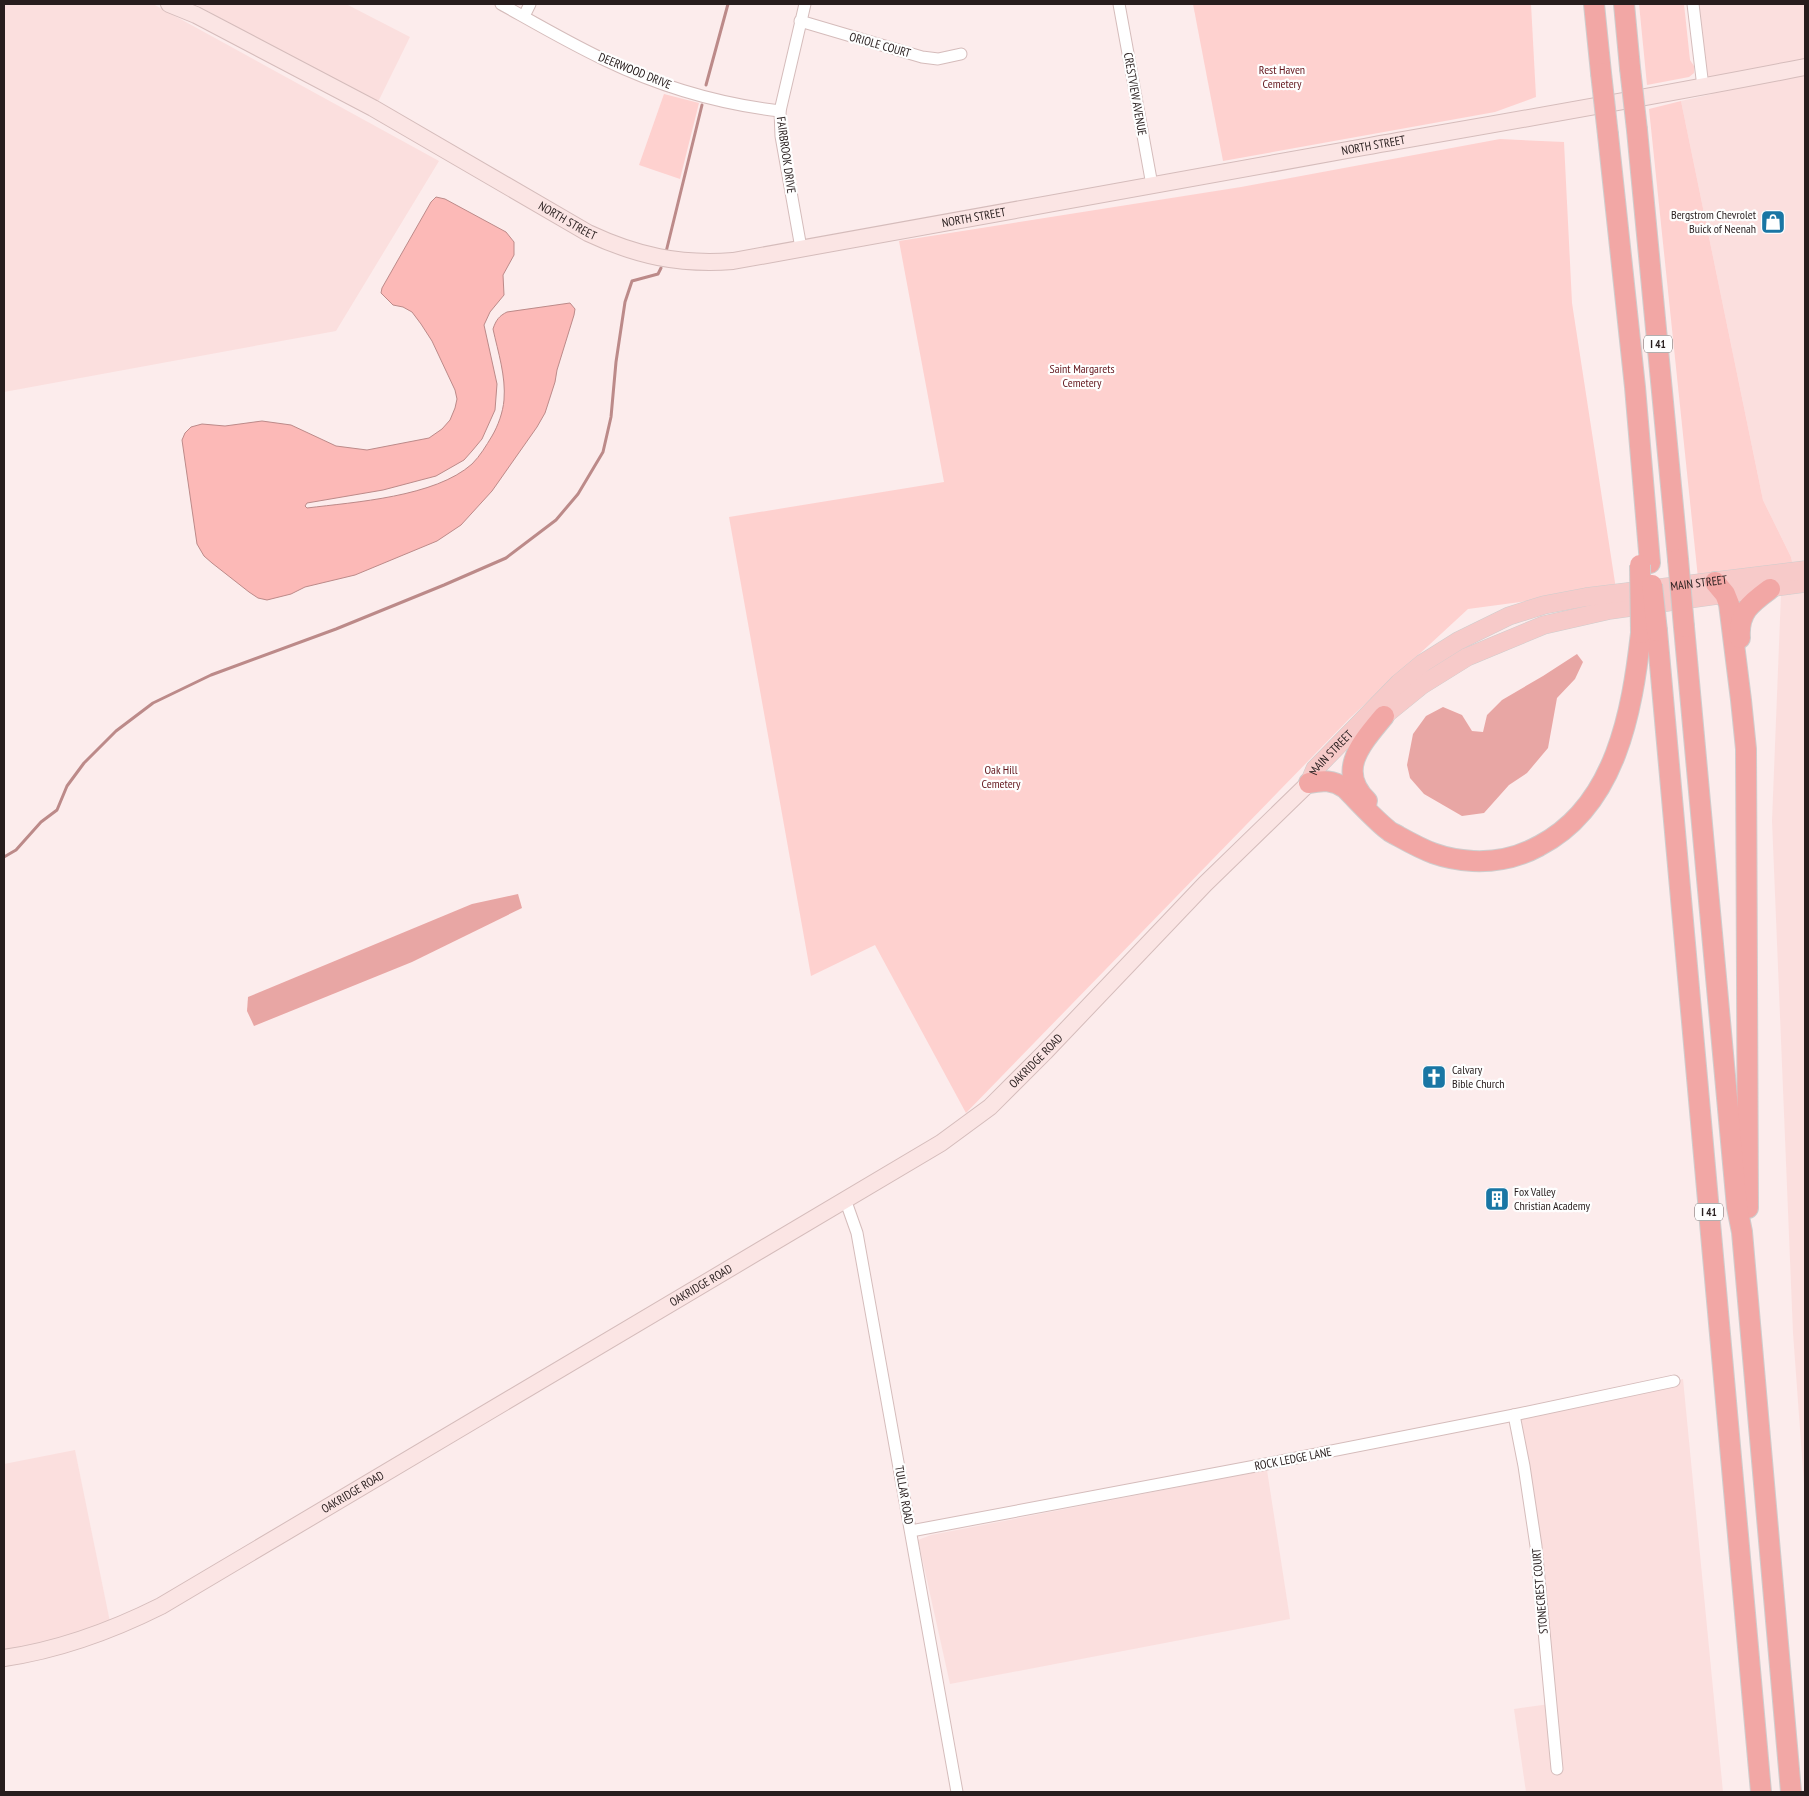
<svg xmlns="http://www.w3.org/2000/svg" width="1809" height="1796" viewBox="0 0 1809 1796" font-family="'PT Sans Narrow',sans-serif">
  <style>
    .built { fill: #fbdfde }
    .green { fill: #fed1cf }
    .forest { fill: #e8a6a4 }
    .water { fill: #fcb9b7; stroke: #bc8a89 }
    .lines { fill: none; stroke-linecap: round; stroke-linejoin: round }
    .stream { stroke: #bc8a89; stroke-width: 3 }
    .street-casing { stroke: #d5bcbb; stroke-width: 13 }
    .secondary-casing { stroke: #d5bcbb; stroke-width: 18 }
    .primary-casing { stroke: #cfcdcd; stroke-width: 19 }
    .highway-casing { stroke: #cfcdcd; stroke-width: 22 }
    .street { stroke: #fff; stroke-width: 11 }
    .secondary { stroke: #fbe5e4; stroke-width: 16 }
    .primary { stroke: #f7cac9; stroke-width: 18 }
    .highway { stroke: #f2a7a5; stroke-width: 20 }
    .highway-bridge-casing { stroke: #cfcdcd; stroke-width: 22; stroke-linecap: butt }
    .highway-bridge { stroke: #f2a7a5; stroke-width: 20 }
    .labels { text-anchor: middle; stroke-width: 4.5; stroke-linejoin: round; paint-order: stroke }
    .shield { fill: #fefefe; stroke: #686060; stroke-width: 1 }
    .shield-label { font-size: 11px; font-weight: bold; fill: #271d1d }
    .street-label { font-size: 12px; fill: #271d1d; stroke: #fefefe }
    .park-label { font-size: 12px; fill: #63171d; stroke: #fefefe }
    .poi-label { font-size: 12px; fill: #271d1d; stroke: #fefefe; text-anchor: start }
  </style>
  <rect width="100%" height="100%" fill="#fcecec"/>
  <g class="built">
    <polygon points="4,4 153,4 439,161 336,331 4,392"/>
    <polygon points="195,4 346,4 410,37 377,104"/>
    <polygon points="1699,4 1805,4 1805,564 1793,566 1791,557 1763,500 1681,101 1712,94 1706,68"/>
    <polygon points="1805,590 1805,1498 1793,1333 1772,821 1781,594"/>
    <polygon points="1683,1379 1723,1792 1526,1792 1514,1709 1550,1704 1541,1607 1514,1415"/>
    <polygon points="75,1450 110,1622 66,1638 4,1650 4,1464"/>
    <polygon points="1267,1470 1290,1619 950,1684 918,1540 931,1535"/>
  </g>
  <g class="green">
    <polygon points="1193,4 1531,4 1536,97 1495,112 1223,161"/>
    <polygon points="1639,4 1684,4 1690,60 1694,66 1694,73 1689,77 1647,85"/>
    <polygon points="664,94 699,103 680,179 639,165"/>
    <polygon points="1681,101 1763,500 1791,557 1793,566 1698,578 1649,109"/>
    <polygon points="1500,139 1564,142 1572,303 1616,589 1468,609 1350,718 966,1113 875,945 811,976 729,517 944,482 899,241 1241,187"/>
  </g>
  <g class="forest">
    <polygon points="1577,654 1583,662 1575,679 1557,698 1548,748 1527,773 1509,785 1484,813 1462,816 1424,794 1410,778 1407,765 1413,734 1426,716 1443,707 1462,715 1472,731 1483,732 1487,715 1502,700 1543,676"/>
    <polygon points="518,894 522,908 412,962 254,1026 247,1011 248,997 472,904"/>
  </g>
  <path class="water" d="M436,197l9,2 61,33 8,10v13l-11,20 1,20 -14,17 -6,13 13,59 -2,26 -13,29 -10,12 -8,9 -28,16 -53,14 -76,13 -2,3 2,2c48,-6 128,-11 165,-44 8,-8 14,-18 20,-28 6,-10 11,-24 12,-36 2,-24 -6,-48 -11,-71 3,-9 6,-13 14,-17l63,-9 5,6 -1,6 -17,55 -2,12 -10,31 -8,14 -45,64 -31,34 -24,16 -82,34 -50,12 -14,7 -24,6 -9,-2 -9,-6 -37,-29 -8,-7 -7,-12 -15,-104 3,-7 6,-6 11,-3 23,2 37,-5 29,4 45,21 31,4 62,-12 13,-9 8,-9 5,-12 2,-9 -2,-9 -23,-49 -11,-17 -9,-12 -9,-5 -10,-2 -12,-12 1,-5 49,-86z"/>
  <g class="lines">
    <g class="stream">
      <polyline points="706,85 728,4"/>
      <polyline points="666,252 702,105"/>
      <polyline points="4,857 16,850 41,822 57,810 67,786 84,763 116,731 153,703 211,675 336,629 444,585 506,558 556,520 578,494 603,452 611,417 616,362 625,302 632,281 658,274 661,268"/>
    </g>
    <defs>
      <g id="street">
        <path d="M501,4c34,19 68,39 104,56 54,26 115,44 175,51"/>
        <polyline points="1119,4 1152,185"/>
        <polyline points="1693,4 1703,87"/>
        <polyline points="524,16 530,4"/>
        <polyline points="800,21 922,57 938,59 961,54"/>
        <polyline points="801,248 781,136 780,111 805,4"/>
        <polyline points="845,1199 857,1233 957,1792"/>
        <polyline points="1514,1415 1524,1466 1536,1546 1557,1769"/>
        <polyline points="911,1531 1266,1464 1514,1415 1674,1381"/>
      </g>
      <g id="secondary">
        <path id="s1" d="M169,4l27,11 177,93 215,125c49,23 91,32 145,28 210,-38 421,-76 631,-114 147,-26 294,-51 441,-80"/>
        <path id="s2" d="M4,1658c55,-8 107,-27 157,-52l780,-463 49,-36 55,-55 160,-168 104,-101"/>
      </g>
      <g id="primary">
        <polyline points="1374,724 1422,685 1467,657 1544,625 1610,610 1805,583"/>
        <path id="s3" d="M1309,783l6,-14 84,-86 24,-20 35,-22 51,-25 35,-11 42,-8 219,-27"/>
      </g>
      <g id="highway">
        <polyline points="1594,4 1601,73"/>
        <polyline points="1624,4 1630,68"/>
        <polyline points="1637,130 1678,559"/>
        <polyline points="1608,135 1635,387 1650,563"/>
        <polyline points="1715,582 1725,594 1729,604 1741,700 1746,749 1748,1208"/>
        <polyline points="1684,627 1737,1207 1742,1232 1791,1792"/>
        <polyline points="1657,631 1761,1792"/>
        <path d="M1740,638c-2,-26 11,-35 30,-49"/>
        <path d="M1309,783c14,-3 24,-3 36,5 14,14 28,30 43,42 3,3 7,4 10,6 27,15 43,23 75,25 22,1 46,-4 66,-15 77,-40 93,-134 102,-213"/>
        <path d="M1367,801c-32,-31 -4,-59 17,-85"/>
      </g>
    </defs>
    <use href="#street" class="street-casing"/>
    <use href="#secondary" class="secondary-casing"/>
    <use href="#primary" class="primary-casing"/>
    <use href="#highway" class="highway-casing"/>
    <use href="#street" class="street"/>
    <use href="#secondary" class="secondary"/>
    <use href="#primary" class="primary"/>
    <use href="#highway" class="highway"/>
    <defs>
      <g id="highway-bridge">
        <polyline points="1630,68 1637,130"/>
        <polyline points="1601,73 1608,135"/>
        <polyline points="1678,559 1684,627"/>
        <polyline points="1640,565 1641,633"/>
        <polyline points="1652,585 1657,631"/>
      </g>
    </defs>
    <use href="#highway-bridge" class="highway-bridge-casing"/>
    <use href="#highway-bridge" class="highway-bridge"/>
  </g>
  <defs>
    <symbol id="shop-square" viewBox="-11 -11 22 22"><rect x="-9" y="-9" width="18" height="18" rx="4" fill="#1976a4" stroke="#fefefe"/><path d="M-5-2.5h2.3a2.7 3.5 0 0 1 5.4 0H5L5.5 6h-11ZM-1.5-2.5h3a1.5 2.3 0 0 0-3 0Z" fill="#fff"/></symbol>
    <symbol id="church-square" viewBox="-11 -11 22 22"><rect x="-9" y="-9" width="18" height="18" rx="4" fill="#1976a4" stroke="#fefefe"/><path d="M-1.2-6h2.4v3.5h3.3v2.4h-3.3V6h-2.4V-.1h-3.3v-2.4h3.3Z" fill="#fff"/></symbol>
    <symbol id="building-square" viewBox="-11 -11 22 22"><rect x="-9" y="-9" width="18" height="18" rx="4" fill="#1976a4" stroke="#fefefe"/><path d="M-4-6H4V6H1V3H-1V6H-4ZM-2.5-4.3h1.7v1.8h-1.7ZM.8-4.3h1.7v1.8H.8ZM-2.5-1h1.7V.8h-1.7ZM.8-1h1.7V.8H.8Z" fill="#fff"/></symbol>
  </defs>
  <g fill-rule="evenodd">
    <use href="#shop-square" x="1759" y="208" width="28" height="28"/>
    <use href="#church-square" x="1420" y="1063" width="28" height="28"/>
    <use href="#building-square" x="1483" y="1185" width="28" height="28"/>
  </g>
  <g class="labels">
    <g class="shield">
      <rect x="1644" y="335.5" width="28" height="17" rx="4"/>
      <rect x="1695" y="1203.5" width="28" height="17" rx="4"/>
    </g>
    <g class="shield-label">
      <text x="1658" y="348">I 41</text>
      <text x="1709" y="1216">I 41</text>
    </g>
    <g class="street-label">
      <text transform="translate(880 45) rotate(16)" y="4">ORIOLE COURT</text>
      <text transform="translate(635 71) rotate(22)" y="4">DEERWOOD DRIVE</text>
      <text transform="translate(1135 94) rotate(80)" y="4">CRESTVIEW AVENUE</text>
      <text dy="4" stroke="none"><textPath href="#s1" startOffset="1278">NORTH STREET</textPath></text>
      <text transform="translate(786 155) rotate(82)" y="4">FAIRBROOK DRIVE</text>
      <text dy="4" stroke="none"><textPath href="#s1" startOffset="872">NORTH STREET</textPath></text>
      <text dy="4" stroke="none"><textPath href="#s1" startOffset="454">NORTH STREET</textPath></text>
      <text dy="4" stroke="none"><textPath href="#s3" startOffset="458">MAIN STREET</textPath></text>
      <text dy="4" stroke="none"><textPath href="#s3" startOffset="38">MAIN STREET</textPath></text>
      <text dy="4" stroke="none"><textPath href="#s2" startOffset="1199">OAKRIDGE ROAD</textPath></text>
      <text dy="4" stroke="none"><textPath href="#s2" startOffset="794">OAKRIDGE ROAD</textPath></text>
      <text transform="translate(1293 1459) rotate(-11)" y="4">ROCK LEDGE LANE</text>
      <text dy="4" stroke="none"><textPath href="#s2" startOffset="389">OAKRIDGE ROAD</textPath></text>
      <text transform="translate(904 1495) rotate(80)" y="4">TULLAR ROAD</text>
      <text transform="translate(1540 1591) rotate(-95)" y="4">STONECREST COURT</text>
    </g>
    <g class="park-label">
      <text x="1282" y="74">Rest Haven<tspan x="1282" dy="14">Cemetery</tspan></text>
      <text x="1082" y="373">Saint Margarets<tspan x="1082" dy="14">Cemetery</tspan></text>
      <text x="1001" y="774">Oak Hill<tspan x="1001" dy="14">Cemetery</tspan></text>
    </g>
    <g class="poi-label">
      <text x="1756" y="219" text-anchor="end">Bergstrom Chevrolet<tspan x="1756" dy="14">Buick of Neenah</tspan></text>
      <text x="1452" y="1074">Calvary<tspan x="1452" dy="14">Bible Church</tspan></text>
      <text x="1514" y="1196">Fox Valley<tspan x="1514" dy="14">Christian Academy</tspan></text>
    </g>
  </g>
  <rect width="1809" height="1796" fill="none" stroke="#271d1d" stroke-width="10"/>
</svg>
